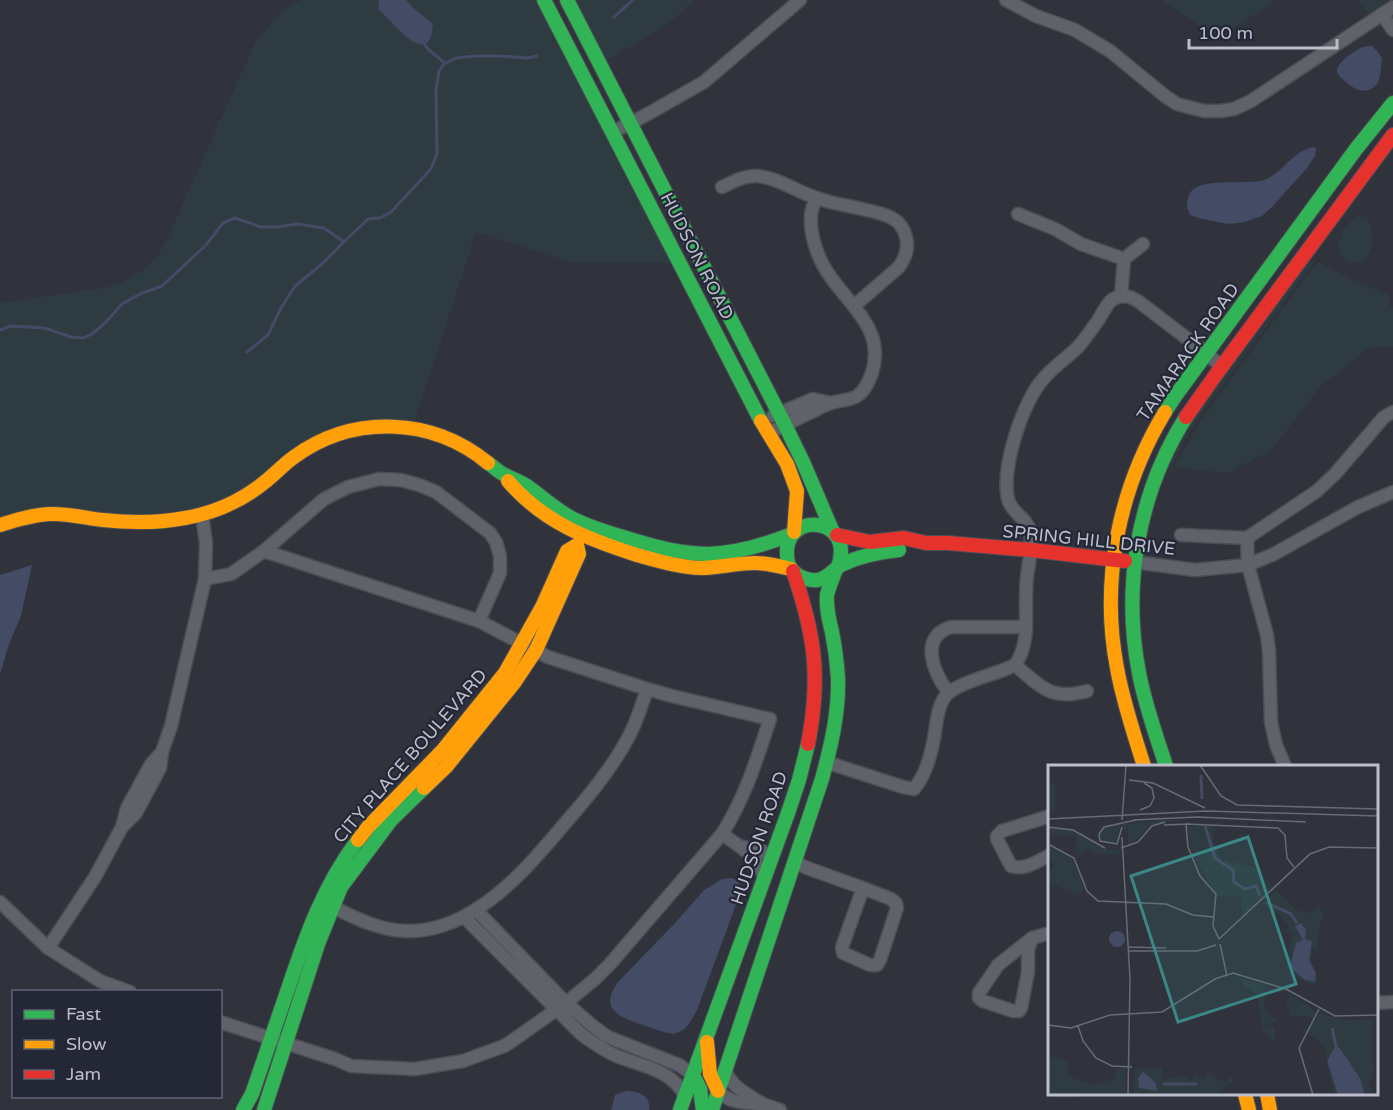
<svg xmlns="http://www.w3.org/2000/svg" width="1393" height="1110" viewBox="0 0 1393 1110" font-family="'Varela Round',sans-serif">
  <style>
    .green { fill: #2e3c42 }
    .water { fill: #434b65 }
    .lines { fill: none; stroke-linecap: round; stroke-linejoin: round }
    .stream { stroke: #434b65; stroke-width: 3 }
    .street-casing { stroke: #4c4e55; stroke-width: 15 }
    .fast-casing { stroke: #4c4e55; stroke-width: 16 }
    .slow-casing { stroke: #4c4e55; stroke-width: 16 }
    .jam-casing { stroke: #4c4e55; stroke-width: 16 }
    .street { stroke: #60626a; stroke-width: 12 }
    .fast { stroke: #30b455; stroke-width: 14 }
    .slow { stroke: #ff9f0a; stroke-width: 14 }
    .jam { stroke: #e5322d; stroke-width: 14 }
    .labels { text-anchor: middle; stroke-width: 4.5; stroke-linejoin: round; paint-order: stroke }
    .street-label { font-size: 18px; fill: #bcbfcb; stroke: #232736 }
    .inset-river { fill: none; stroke: #434b65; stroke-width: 3 }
    .inset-road { fill: none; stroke: #686b75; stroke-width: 1.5 }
    .view { fill: #3a8885; fill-opacity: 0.15; stroke: #3a8885; stroke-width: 3 }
    .inset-edge { fill: none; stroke: #bcbfcb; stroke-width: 3 }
  </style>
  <rect width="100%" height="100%" fill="#30333c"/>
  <g class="green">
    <polygon points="301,0 538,0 673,263 574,263 476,232 414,423 366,422 243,490 198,509 151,515 0,518 0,303 103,288 122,283 137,274 149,265 159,254 168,237 255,43 278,16 290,6"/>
    <polygon points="575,0 695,0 666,25 606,61"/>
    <polygon points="1161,0 1276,0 1219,38"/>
    <polygon points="1359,0 1386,0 1387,1 1369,14"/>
    <path d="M1359,216l7,2c7,7 7,18 6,27 -7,33 -49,17 -27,-16 4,-6 7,-11 14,-13z"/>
    <polygon points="1314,261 1198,418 1185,439 1171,467 1168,466 1182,437 1204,404 1308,262"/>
    <polygon points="1319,262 1348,278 1389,295 1389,305 1393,309 1393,347 1370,347 1320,387 1272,449 1228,473 1175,467 1200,422 1302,282"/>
  </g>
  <g class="water">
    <path d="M379,0h27c4,4 7,8 11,11 7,6 10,7 16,14 -4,48 -42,-6 -55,-16z"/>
    <path d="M1372,46l6,6 4,7c-1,7 -1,17 -4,23 -8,14 -23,9 -32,0 -2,-2 -8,-6 -9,-10 -2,-9 19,-22 26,-25 3,-1 6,-1 9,-1z"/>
    <path d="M1315,147l1,3 -1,6 -8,12 -35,39 -10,9 -18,6 -16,2 -26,-5 -12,-4 -3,-7c0,-7 1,-16 8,-20 16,-9 47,-4 65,-7 22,-4 32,-32 55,-34z"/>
    <polygon points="32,565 21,616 9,644 0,674 0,575"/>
    <path d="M732,878c7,3 8,6 9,13l-44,119c-6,11 -11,22 -24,24 -11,-2 -22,-6 -33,-10 -24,-8 -41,-17 -21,-43l57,-59 28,-32 18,-11z"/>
    <path d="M626,1091c12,0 25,4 23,19h-38l4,-15z"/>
  </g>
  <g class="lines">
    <g class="stream">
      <polyline points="614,17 633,0"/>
      <polyline points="424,44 429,50 445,63"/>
      <polyline points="0,330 11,326 45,328 71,337 83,338 92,334 106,322 122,304 140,294 162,286 206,245 223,223 235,218 261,227 276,227 298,224 324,228 344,242 368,219 380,218 391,212 431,169 437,154 436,90 439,71 444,64 456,58 475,56 500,56 527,58 537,56"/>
      <polyline points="247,352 268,335 281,308 295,286 322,264 343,243"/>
    </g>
    <defs>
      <g id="street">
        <polyline points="1006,0 1036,16 1075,30 1110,51 1165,96 1177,104 1204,111 1220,111 1234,109 1251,101 1393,7"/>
        <polyline points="1382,14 1393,30"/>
        <polyline points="613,132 646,115 704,82 800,0"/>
        <path d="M722,187c11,-5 22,-12 35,-11 22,2 40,16 60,22 13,5 27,7 41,10 19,5 43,6 48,29 3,12 -1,21 -7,30l-45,39"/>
        <polyline points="1018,214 1055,229 1081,244 1124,259"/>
        <polyline points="1121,296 1130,297 1138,301 1206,353 1222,367"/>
        <polyline points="773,416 813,399 831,403"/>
        <path d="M768,433c16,-7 30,-15 46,-22 5,-3 11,-6 17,-8 9,-3 18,-2 26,-7 8,-5 12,-15 15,-23 15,-48 -30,-72 -49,-108 -7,-14 -13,-33 -12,-49 0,-6 3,-12 5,-18"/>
        <polyline points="1181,535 1247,538"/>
        <polyline points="264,551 479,621"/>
        <polyline points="1134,562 1195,570 1248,565 1274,554 1358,507 1393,492"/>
        <path d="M205,579l26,-5 33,-23 60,-52 24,-12 31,-8 22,1 18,5 17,7 54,41 6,9 4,14v17l-21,48 69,36 99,32c-5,16 -10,32 -18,47 -16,31 -39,59 -62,85 -26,31 -57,68 -92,89 -18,12 -43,21 -64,21 -31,1 -60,-15 -86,-28"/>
        <path d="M1015,665c26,22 36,36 72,26"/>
        <path d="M948,692c-14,-19 -30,-55 3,-65h75"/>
        <path d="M826,762l77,25 11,2c11,-13 17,-34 20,-51 3,-15 3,-38 17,-47 18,-12 44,-16 64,-26 13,-18 11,-40 11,-62 0,-9 0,-18 1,-27 2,-15 6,-30 3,-45 -2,-11 -17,-18 -21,-29 -10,-30 14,-102 35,-124 10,-12 23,-20 34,-31 7,-8 13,-17 19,-25 5,-7 9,-18 16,-23 2,-1 6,-2 8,-3l3,-37 19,-15"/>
        <polyline points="1285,766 1276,745 1271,722 1269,651 1267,635 1248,565 1247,538 1317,491 1335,474 1384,417 1393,412"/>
        <path d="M1050,816l-48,15 -5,5v3l14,27c13,5 27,-5 39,-11"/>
        <polyline points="122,827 136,813 160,768 162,752 171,726 205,579 206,543 202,515"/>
        <path d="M722,834c17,12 38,23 42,46"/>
        <polyline points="743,847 762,851 772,858"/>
        <polyline points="794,862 807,868 863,888 891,899 896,903 897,908 880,960 877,965 870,965 843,953 842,947 863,888"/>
        <polyline points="0,902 48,948 100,981 130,992"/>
        <polyline points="476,910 566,1003 594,1027 608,1037 679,1065 693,1075"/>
        <path d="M464,917l116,116c10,8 21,15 32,21 26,12 59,14 73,42"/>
        <polygon points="1032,938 1028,950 1028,972 1021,1008 1019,1011 1013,1011 983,1001 979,998 979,993 998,965"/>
        <polyline points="1032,938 1050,933"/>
        <polyline points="48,948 95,877 122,827 127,808 151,764 162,752"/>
        <polyline points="1376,1003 1393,1002"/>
        <path d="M220,1022l115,37 16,7 64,3 48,-8 41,-15 5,-3 57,-40 29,-24 15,-15 112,-130c23,-36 35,-75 48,-115l-98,-23 -25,-7"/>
        <path d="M725,1071c9,18 22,23 38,33"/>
        <path d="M718,1091c15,15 29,10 47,14 5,1 10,3 15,5"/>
      </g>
      <g id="fast">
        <polyline points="544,0 761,421"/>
        <polyline points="567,0 785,425 803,462 832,530"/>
        <polyline points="1165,412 1176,395 1356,149 1393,103"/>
        <path d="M488,463c5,3 9,8 15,11 7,4 16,7 24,12 14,10 26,21 41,30 17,10 36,15 55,21 69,22 101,24 169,-3"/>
        <path d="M838,567c18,-51 -54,-57 -51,-12 0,6 2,12 6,16 6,7 17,10 25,9 10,-2 15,-10 23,-15 18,-9 38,-13 58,-15"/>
        <path d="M1166,766c-10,-31 -21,-61 -27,-93 -17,-87 -1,-180 47,-256"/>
        <polyline points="693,1075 700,1089 703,1110"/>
        <path d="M243,1110l9,-16c12,-35 24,-70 36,-105 17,-51 36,-105 70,-149"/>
        <polyline points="264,1110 318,944 341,887 391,820 424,788"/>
        <polyline points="680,1110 788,813 799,780 808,744"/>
        <path d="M712,1110l110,-331c9,-33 17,-66 16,-101 -1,-15 -3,-31 -6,-46 -3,-12 -6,-24 -5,-37 2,-9 6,-17 9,-26"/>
      </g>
      <g id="slow">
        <polyline points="761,421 787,464 797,491 794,532"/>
        <path d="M508,481c35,41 79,58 129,74 21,6 42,12 63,13 18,0 37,-5 55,-5 12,0 24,3 36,6"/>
        <path d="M0,525c16,-5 32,-10 49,-11 18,-1 36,4 54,6 27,3 55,3 82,-2 29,-5 58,-18 81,-37 10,-8 18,-17 28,-24 59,-43 138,-40 194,6"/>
        <path d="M1144,766c-10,-32 -21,-64 -27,-98 -17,-88 2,-180 48,-256"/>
        <polyline points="424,788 446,767 514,683 536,650 579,554 577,545"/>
        <polyline points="358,840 368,827 443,750 505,673 542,607 567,551 577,545"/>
        <polyline points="707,1042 710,1074 718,1091"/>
        <polyline points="1245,1094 1249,1110"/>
        <polyline points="1267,1094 1270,1110"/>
      </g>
      <g id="jam">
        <polyline points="1186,417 1217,373 1393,135"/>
        <polyline points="837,535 870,542 904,538 926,543 948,543 1031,550 1125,561"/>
        <path d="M793,571c22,64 28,106 15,173"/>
      </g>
    </defs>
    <use href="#street" class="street-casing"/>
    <use href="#fast" class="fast-casing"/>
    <use href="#slow" class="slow-casing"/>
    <use href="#jam" class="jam-casing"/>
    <use href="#street" class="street"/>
    <use href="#fast" class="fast"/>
    <use href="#slow" class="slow"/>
    <use href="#jam" class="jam"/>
  </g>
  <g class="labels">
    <g class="street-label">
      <text transform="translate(697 256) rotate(63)" y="6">HUDSON ROAD</text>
      <text transform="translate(1188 352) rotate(-55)" y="6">TAMARACK ROAD</text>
      <text transform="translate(1089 540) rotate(6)" y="6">SPRING HILL DRIVE</text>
      <text transform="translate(410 756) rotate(-49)" y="6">CITY PLACE BOULEVARD</text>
      <text transform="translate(759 838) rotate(-71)" y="6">HUDSON ROAD</text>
    </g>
  </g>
  <g transform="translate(1048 765)">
    <rect width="330" height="330" fill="#30333c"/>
    <path d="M0,18h7v28h-7zM142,53l-36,6 -25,22 -2,-22 -2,9 -4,-9 -5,20 -13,-1 -3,-6 3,-9 12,-3zM165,60v17l9,18 34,7 17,20 -30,30 -3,-21h-23l-26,-44 -4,-26zM0,62l17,1 42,21h12l1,5h-26l-5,-6 -13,8v-20l-28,-1zM0,81l25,12 11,30 -5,7 -31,-13v-10l7,-6 -7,-9zM228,125l22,21 12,2 8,-8 6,9 -7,20 1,15h-6l-1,12 6,22 -9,1 -9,-5 -4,5 2,-7 -11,-10 6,-31 -1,-5h-7l6,-2 -8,-12 -20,-14zM191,212l26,8 -1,25 13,10 -11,5 9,2v14l-3,2 -6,-11 -3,5 -5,-43 -14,-7zM243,229l25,17 -3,6 -27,-2 5,-2v-6l-6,-3zM272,248l22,7 30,-1 1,57 -4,5 3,14h-7l-2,-11 -24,-37 -12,11 11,37h-4l-10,-51 -20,-12zM0,291l19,5 1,15 25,9 21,-6 4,-11h7l1,27h-78zM87,303h27v12l23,-5 5,7 7,-7 7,6 4,-9 17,11 4,-7 6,4 -20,15h-82z" fill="#2e3c42"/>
    <path d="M252,158l6,6 -1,10 7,2 -3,19 7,13 -1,9 -10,-2 -15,-13 6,-24 7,-3 -8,-14zM61 174a8 8 0 1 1 16 0a8 8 0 1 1-16 0ZM287,282h4l21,31 5,17h-27l-11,-34zM95,307l13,11 1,8 -18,-3 -1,-10z" fill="#434b65"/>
    <path class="inset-river" d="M153,10l1,24M157,61l10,32 18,12 1,12 11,7 11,-3 4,10M219,138l24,11 6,9M284,263l4,19M115,319h34M4,330h27"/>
    <path class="inset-road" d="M152,0l21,31 16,9 141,4M81,15l24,3 52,25M92,45l10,-4 4,-8 -2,-10 -8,-5M0,54l158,-8 172,5M74,55l4,-55M85,55l64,-3 109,5M138,59l92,4 7,7 2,23 7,9M138,59l2,23 12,29 16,18 -3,32 6,13M116,60l25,-1M0,62l25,3 32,18M74,62l-5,17 -17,-3 -1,-7 5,-7 32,-7M74,72l8,142 -2,116M90,77l14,-16 13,-4M2,80l24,13 13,33 11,10 68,3 27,11 20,2M73,83l17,-6M171,174l91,-85 19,-7 49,1M172,179l7,32M80,182l38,1M80,186h69l19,-6M0,260l23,3 39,-13 52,-3 53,-33 18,-6 53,16 49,27 43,-1M30,261l5,15 13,17 16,8 20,1M265,330l-14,-47 20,-39"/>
    <path class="view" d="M200,72l48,147 -118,38 -47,-146z"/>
    <rect width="330" height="330" class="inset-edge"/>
  </g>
  <rect x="12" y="990" width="210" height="108" fill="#232736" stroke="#606472" stroke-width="1.5"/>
  <rect x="24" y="1010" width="30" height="9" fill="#30b455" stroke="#606472" stroke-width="1.5"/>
  <text x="66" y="1020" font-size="18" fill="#bcbfcb">Fast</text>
  <rect x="24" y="1040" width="30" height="9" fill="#ff9f0a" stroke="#606472" stroke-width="1.5"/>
  <text x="66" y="1050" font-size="18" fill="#bcbfcb">Slow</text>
  <rect x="24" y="1070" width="30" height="9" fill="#e5322d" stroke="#606472" stroke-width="1.5"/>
  <text x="66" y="1080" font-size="18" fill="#bcbfcb">Jam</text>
  <path d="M1189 39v9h148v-9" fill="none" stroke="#bcbfcb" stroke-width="3"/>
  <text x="1198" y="39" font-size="18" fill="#bcbfcb" stroke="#232736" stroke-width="4.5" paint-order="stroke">100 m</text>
</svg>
